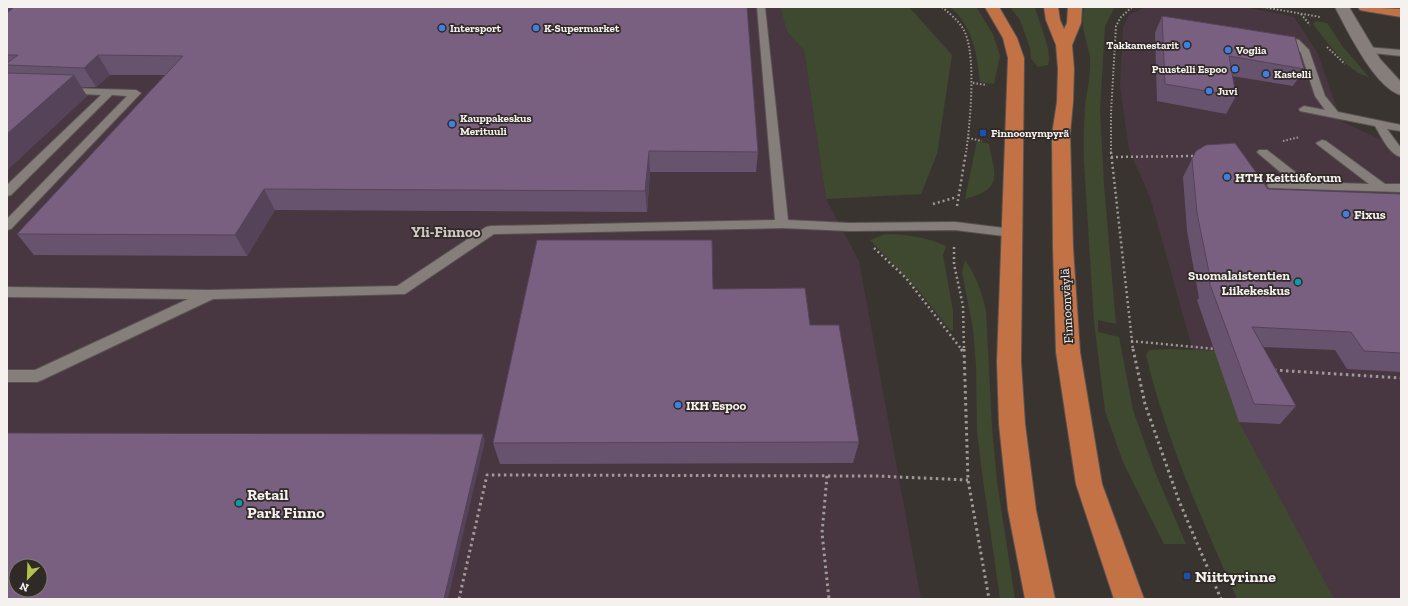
<svg xmlns="http://www.w3.org/2000/svg" width="1408" height="606" viewBox="0 0 1408 606" font-family="'Zilla Slab',serif">
  <style>
    .commercial { fill: #483741; fill-rule: evenodd }
    .green { fill: #3e4930 }
    .lines { fill: none; stroke-linecap: round; stroke-linejoin: round }
    .lane-casing { stroke: #585351; stroke-width: 2 }
    .street-casing { stroke: #585351; stroke-width: 2 }
    .primary-casing { stroke: #585351; stroke-width: 2 }
    .path-far2 { stroke: #9f9a97; stroke-width: 2; stroke-dasharray: 1.5 2; stroke-linecap: butt }
    .path-far1 { stroke: #9f9a97; stroke-width: 2.5; stroke-dasharray: 2 3; stroke-linecap: butt }
    .path { stroke: #9f9a97; stroke-width: 3; stroke-dasharray: 2.5 3.5; stroke-linecap: butt }
    .lane { fill: #867e7b; fill-rule: evenodd }
    .street { fill: #867e7b; fill-rule: evenodd }
    .primary { fill: #c37246; fill-rule: evenodd }
    .wall { fill: #68536f }
    .shaded-wall { fill: #55435a }
    .building { fill: #796081; stroke: #55435a; fill-rule: evenodd }
    .shop-dot { fill: #3f7fe0; stroke: #302a27; stroke-width: 1.5 }
    .transit-dot { fill: #1a4fb4; stroke: #302a27; stroke-width: 1.5 }
    .culture-dot { fill: #0f9aa8; stroke: #302a27; stroke-width: 1.5 }
    .labels { text-anchor: middle; stroke-width: 3.5; stroke-linejoin: round; paint-order: stroke }
    .far-poi-label { font-size: 11px; font-weight: bold; fill: #f5f1ef; stroke: #302a27; text-anchor: start }
    .poi-label { font-size: 13px; font-weight: bold; fill: #f5f1ef; stroke: #302a27; text-anchor: start }
    .street-label { font-size: 13px; fill: #f5f1ef; stroke: #302a27 }
    .quarter-label { font-size: 15px; font-weight: bold; fill: #d1c9c5; stroke: #302a27 }
    .near-poi-label { font-size: 16px; font-weight: bold; fill: #f5f1ef; stroke: #302a27; text-anchor: start }
  </style>
  <rect width="100%" height="100%" fill="#3a3431"/>
  <g class="commercial">
    <path d="M7,7h773l7,25 17,18 22,149 33,62 62,338h-914zM16,566h24v24h-24z"/>
    <polygon points="1146,7 1245,7 1294,17 1318,54 1341,121 1401,149 1401,599 1303,599 1209,408 1150,197 1129,150 1120,85 1123,28 1129,15"/>
  </g>
  <g class="green">
    <polygon points="780,7 909,7 952,55 937,154 921,194 826,199 804,50 787,32"/>
    <path d="M950,7h26l17,27 7,22 -6,28 -14,-2c-3,-28 -7,-56 -30,-75z"/>
    <path d="M1010,7h25c3,14 18,44 13,58l-10,2 -7,-8 -1,-11 -10,-28z"/>
    <path d="M1085,7h30l-10,19 -5,84 4,75 12,139 -18,-4v12l21,5 14,73 22,62 31,72h-22l-41,-82 -18,-51 -11,-89 -10,-160c-1,-18 0,-37 1,-55 2,-17 6,-32 5,-49 -2,-17 -12,-35 -5,-51z"/>
    <path d="M1316,21l11,2 16,24 26,30c-20,-3 -44,-38 -56,-53z"/>
    <path d="M977,141l12,3c6,33 15,44 -24,55z"/>
    <path d="M885,234c21,0 41,3 61,12l-3,9 10,56v20l-3,-1 -31,-39 -49,-51z"/>
    <path d="M965,260c11,16 17,32 21,51l6,117 5,54 18,117h-15l-18,-126 -5,-42 -1,-65 -3,-37 -11,-57z"/>
    <path d="M1171,349l44,2 24,71 95,177h-97c-35,-80 -71,-159 -91,-244l3,-5z"/>
  </g>
  <g class="lines">
    <defs>
      <g id="lane">
        <polygon points="757,7 765,7 788,220 849,223 955,222 1012,229 1017,230 1018,233 1017,236 1012,237 955,230 849,231 782,228 494,234 405,294 213,299 42,380 37,382 7,382 7,370 35,370 188,299 7,297 7,287 209,290 397,286 486,227 491,226 775,220"/>
        <path d="M1283,36l16,4 10,10 16,46 13,16 63,13v6l-14,-2 14,19v9c-12,-3 -20,-21 -26,-31l-75,-15 -1,-2 5,-3 21,4 -10,-14 -14,-43 -8,-9 -13,-3 -2,-2z"/>
        <polygon points="1366,47 1401,50 1401,56 1363,52 1361,50 1363,48"/>
        <polygon points="66,88 136,90 141,93 11,229 7,230 7,219 127,96 112,95 11,195 7,196 7,185 101,95 62,93 61,91"/>
        <polygon points="1322,140 1326,141 1385,184 1401,184 1401,192 1269,188 1267,185 1273,181 1292,182 1259,154 1257,152 1259,150 1267,150 1308,182 1369,184 1318,145 1316,143"/>
      </g>
      <path id="street" d="M1335,7h14l31,52 21,23v13c-26,-7 -54,-65 -66,-88z"/>
      <g id="primary">
        <polygon points="985,7 999,7 1017,38 1024,58 1021,362 1025,424 1036,510 1055,599 1025,599 1008,510 999,424 997,362 1008,58 1003,38"/>
        <polygon points="1044,7 1058,7 1060,20 1064,29 1067,23 1068,7 1082,7 1081,23 1072,45 1074,69 1073,102 1070,134 1073,248 1080,352 1102,484 1144,599 1114,599 1076,484 1056,352 1053,248 1052,134 1057,102 1058,69 1056,45 1046,20"/>
        <polygon points="1358,7 1401,9 1401,17 1365,11 1360,10"/>
      </g>
    </defs>
    <use href="#lane" class="lane-casing"/>
    <use href="#street" class="street-casing"/>
    <use href="#primary" class="primary-casing"/>
    <g class="path-far2">
      <path d="M942,7c9,8 20,16 24,28 10,27 4,89 0,118"/>
      <polyline points="1263,7 1320,17"/>
      <polyline points="1301,14 1310,25"/>
      <polyline points="1327,47 1345,64"/>
      <polyline points="973,83 987,85"/>
      <polyline points="968,138 982,141"/>
      <polyline points="1283,141 1300,137"/>
      <polyline points="1111,153 1111,113 1116,26 1121,17 1132,7"/>
    </g>
    <g class="path-far1">
      <polyline points="1111,152 1133,350"/>
      <polyline points="1111,157 1196,156"/>
      <polyline points="933,204 957,197"/>
      <polyline points="957,206 966,152"/>
      <polyline points="954,247 954,264 963,306 964,350"/>
      <polyline points="874,248 906,278 962,350"/>
      <polyline points="1131,341 1216,349"/>
    </g>
    <g class="path">
      <polyline points="961,349 964,353"/>
      <polyline points="964,349 968,480 989,599"/>
      <polyline points="1133,349 1145,404 1179,501 1221,599"/>
      <polyline points="1274,370 1401,378"/>
      <polyline points="827,476 822,533 829,599"/>
      <polyline points="459,599 487,475 876,476 968,480"/>
    </g>
    <use href="#lane" class="lane"/>
    <use href="#street" class="street"/>
    <use href="#primary" class="primary"/>
  </g>
  <g class="wall">
    <polygon points="7,7 758,152 756,172 650,172 647,212 275,210 247,256 34,255 17,234 165,75 110,75 96,87 81,87 87,96 7,170"/>
    <polygon points="1162,16 1304,69 1293,86 1232,76 1236,96 1226,114 1157,101 1155,33"/>
    <polygon points="1196,151 1268,189 1401,194 1401,372 1347,369 1335,350 1263,347 1296,406 1280,424 1239,422 1197,300 1199,298 1187,231 1183,177"/>
    <polygon points="713,289 810,325 859,442 853,463 500,464 493,443"/>
  </g>
  <g class="shaded-wall">
    <polygon points="7,7 35,7 7,29"/>
    <polygon points="98,55 110,75 96,87 84,68"/>
    <polygon points="74,75 87,96 7,170 7,134"/>
    <polygon points="649,151 650,172 647,212 645,191"/>
    <polygon points="264,189 275,210 247,256 235,235"/>
    <polygon points="483,434 485,441 448,599 444,599"/>
  </g>
  <g class="building">
    <polygon points="14,7 747,7 758,152 649,151 645,191 264,189 235,235 17,234 183,56 98,55 84,68 7,65 7,63 18,55 7,55 7,13"/>
    <polygon points="1162,16 1295,37 1304,69 1229,56 1236,96 1165,84"/>
    <polygon points="7,73 74,75 7,134"/>
    <polygon points="1235,143 1268,189 1401,194 1401,353 1364,351 1351,332 1252,327 1296,406 1254,404 1209,282 1211,282 1197,213 1192,159 1196,151 1206,145"/>
    <polygon points="537,240 712,240 713,289 805,288 810,325 839,325 859,442 493,443"/>
    <path d="M7,433l476,1 -39,165h-437zM16,566h24v24h-24z"/>
  </g>
  <g class="shop-dot">
    <circle cx="442" cy="28" r="4"/>
    <circle cx="536" cy="28" r="4"/>
    <circle cx="1187" cy="45" r="4"/>
    <circle cx="1228" cy="50" r="4"/>
    <circle cx="1235" cy="69" r="4"/>
    <circle cx="1266" cy="74" r="4"/>
    <circle cx="1209" cy="91" r="4"/>
    <circle cx="452" cy="124" r="4"/>
    <circle cx="1227" cy="177" r="4"/>
    <circle cx="1346" cy="214" r="4"/>
    <circle cx="678" cy="405" r="4"/>
  </g>
  <g class="transit-dot">
    <rect x="979" y="129" width="8" height="8" rx="2"/>
    <rect x="1183" y="572" width="8" height="8" rx="2"/>
  </g>
  <g class="culture-dot">
    <circle cx="1298" cy="282" r="4"/>
    <circle cx="239" cy="503" r="4"/>
  </g>
  <g class="labels">
    <g class="far-poi-label">
      <text x="450" y="32">Intersport</text>
      <text x="544" y="32">K-Supermarket</text>
      <text x="1179" y="49" text-anchor="end">Takkamestarit</text>
      <text x="1236" y="54">Voglia</text>
      <text x="1227" y="73" text-anchor="end">Puustelli Espoo</text>
      <text x="1274" y="78">Kastelli</text>
      <text x="1217" y="95">Juvi</text>
      <text x="460" y="122">Kauppakeskus<tspan x="460" dy="13">Merituuli</tspan></text>
      <text x="991" y="137">Finnoonympyrä</text>
    </g>
    <g class="poi-label">
      <text x="1235" y="182">HTH Keittiöforum</text>
      <text x="1354" y="219">Fixus</text>
      <text x="1290" y="280" text-anchor="end">Suomalaistentien<tspan x="1290" dy="15">Liikekeskus</tspan></text>
      <text x="686" y="410">IKH Espoo</text>
    </g>
    <g class="street-label">
      <text transform="translate(1066 306) rotate(-93)" y="5">Finnoonväylä</text>
    </g>
    <g class="quarter-label">
      <text x="446" y="237">Yli-Finnoo</text>
    </g>
    <g class="near-poi-label">
      <text x="247" y="500">Retail<tspan x="247" dy="18">Park Finno</tspan></text>
      <text x="1195" y="582">Niittyrinne</text>
    </g>
  </g>
  <rect width="1408" height="606" fill="none" stroke="#f5f1ef" stroke-width="16"/>
  <g transform="translate(28 578) rotate(203)"><circle r="19" fill="#302a27" stroke="#7f7a77"/>
  <path d="M0-3L7 15L0 10L-7 15Z" fill="#b3c24b"/>
  <text y="-6" font-size="11" font-weight="bold" text-anchor="middle" fill="#f5f1ef">N</text>
  </g>
</svg>
